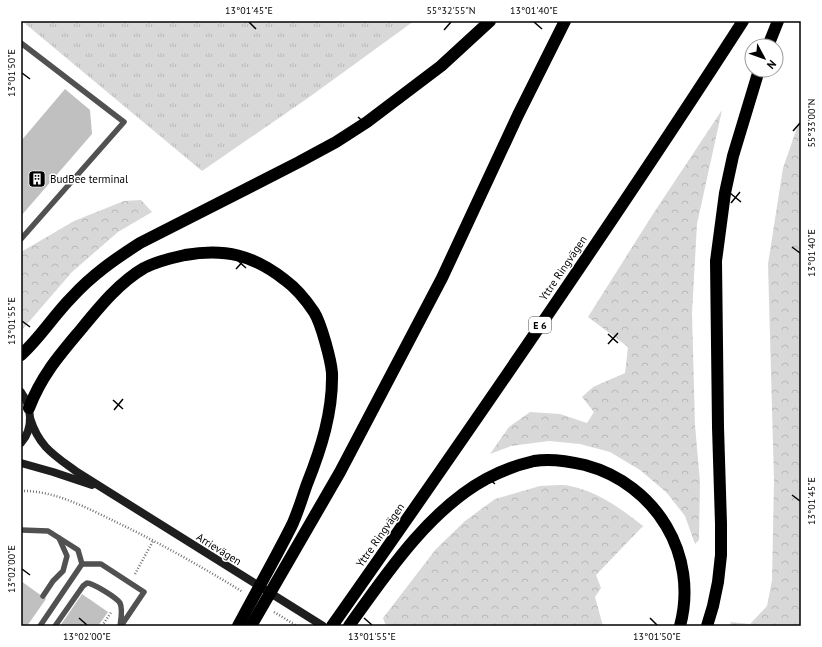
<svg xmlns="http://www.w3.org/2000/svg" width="822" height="647" viewBox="0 0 822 647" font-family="'PT Sans',sans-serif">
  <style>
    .grass { fill: url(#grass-tufts) }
    .forest { fill: url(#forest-crowns) }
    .building { fill: #c0c0c0 }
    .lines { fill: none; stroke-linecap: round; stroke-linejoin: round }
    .path { stroke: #737373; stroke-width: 2.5; stroke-dasharray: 1 2; stroke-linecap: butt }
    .lane { stroke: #515151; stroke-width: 5.5 }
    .secondary { stroke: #1e1e1e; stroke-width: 8 }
    .highway { stroke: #000; stroke-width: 12 }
    .ticks { fill: none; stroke: #000; stroke-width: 1.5 }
    .labels { text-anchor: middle; stroke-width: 3; stroke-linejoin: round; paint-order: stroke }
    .shield { fill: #fff; stroke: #4c4c4c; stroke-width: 1 }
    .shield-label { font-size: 10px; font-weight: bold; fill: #000 }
    .poi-label { font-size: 11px; fill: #000; stroke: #fff; text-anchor: start }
    .street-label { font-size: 11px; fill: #000; stroke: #fff }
    .neatline { fill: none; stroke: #000; stroke-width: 1.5 }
    .ticks-label { font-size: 10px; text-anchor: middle; fill: #000 }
  </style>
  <defs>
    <pattern id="grass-tufts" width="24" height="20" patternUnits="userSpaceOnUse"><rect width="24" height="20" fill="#d8d8d8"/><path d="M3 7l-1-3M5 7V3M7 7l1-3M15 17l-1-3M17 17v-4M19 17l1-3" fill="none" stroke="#b8b8b8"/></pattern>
    <pattern id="forest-crowns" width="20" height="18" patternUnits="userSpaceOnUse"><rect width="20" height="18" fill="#d8d8d8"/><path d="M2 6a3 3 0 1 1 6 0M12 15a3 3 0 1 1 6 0" fill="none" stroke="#b8b8b8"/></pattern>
  </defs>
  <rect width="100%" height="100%" fill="#fff"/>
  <polygon class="grass" points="22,21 414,21 308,98 202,171"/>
  <g class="forest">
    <polygon points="722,110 697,224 692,313 695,425 700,482 699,540 695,544 685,516 667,493 640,470 610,452 580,444 549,441 511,446 490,454 509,427 530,412 560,414 587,423 594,412 582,397 593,387 625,373 628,347 588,317 653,214"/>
    <polygon points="801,116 801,626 729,626 731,622 750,624 767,606 772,580 774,481 768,264 783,168"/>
    <polygon points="141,200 152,212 118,232 72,272 21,331 21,252 74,221 124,201"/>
    <path d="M540,486c9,0 21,-2 30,0 29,6 51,23 73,40l-47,49 5,13 -6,9 8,29h-217l-3,-8 53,-69 29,-28 30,-22z"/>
  </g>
  <g class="building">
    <polygon points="65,89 90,110 92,134 21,216 21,141"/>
    <polygon points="21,581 46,599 27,626 21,626"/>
    <polygon points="82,594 108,612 98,626 60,626"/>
  </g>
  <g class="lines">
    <g class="path">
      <path d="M21,491c33,-1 66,17 95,31 44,21 86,45 127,70"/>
      <polyline points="135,574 153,541"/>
      <polyline points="274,612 297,626"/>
      <polyline points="102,626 112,611"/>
    </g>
    <g class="lane">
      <polyline points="21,43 124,122 21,239"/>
      <polyline points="21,530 48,531 78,550 82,564"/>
      <polyline points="43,596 53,581 63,571 67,556 59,538"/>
      <polyline points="40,626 82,564 101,564 144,592 121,626"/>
      <path d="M55,626l28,-40 4,-3c6,0 30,15 33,20 3,6 1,16 0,23"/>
    </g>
    <g class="secondary">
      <path d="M21,392c11,15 13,36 0,51"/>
      <path d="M30,418c9,29 24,37 47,54l246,154"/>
      <polyline points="21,463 53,472 92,485"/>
    </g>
    <g class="highway">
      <polyline points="768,46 778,21"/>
      <path d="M21,355c19,-17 33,-40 51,-58 20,-22 43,-38 68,-54l159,-81 37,-20 31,-20 74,-56 49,-45"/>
      <path d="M29,408c12,-31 28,-50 49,-75 19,-23 40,-50 66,-65 12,-6 27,-10 41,-13 40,-7 68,0 100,25 11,8 21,20 29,32 7,11 17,48 18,61 1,39 -11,76 -25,111 -5,14 -9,28 -15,41 -17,34 -36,67 -54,101"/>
      <polyline points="251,626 340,472 442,278 518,115 565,21"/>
      <path d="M332,626c140,-199 279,-400 411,-605"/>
      <path d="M349,626c37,-52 80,-116 137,-147 15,-8 31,-14 48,-18 17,-3 34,0 51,4 71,19 114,90 95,161"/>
      <polyline points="707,626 713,606 718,582 721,555 721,524 718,427 716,261 725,193 733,156 759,70"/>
    </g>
  </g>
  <path class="ticks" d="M249,22l7,7M534,22l8,7M444,30l7,-8M22,73l8,6M358,117l11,10M359,127l9,-10M793,131l7,-8M730,193l11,9M731,203l9,-11M792,247l8,6M236,259l10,9M236,269l10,-11M22,321l8,6M608,334l10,9M608,344l10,-11M113,400l10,9M114,410l9,-11M485,475l10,9M486,485l9,-10M792,495l8,6M22,569l8,6M79,618l8,7M364,618l8,7M650,618l7,7"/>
  <defs>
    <symbol id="building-square" viewBox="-11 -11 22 22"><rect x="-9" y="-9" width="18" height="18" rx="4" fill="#000" stroke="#fff"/><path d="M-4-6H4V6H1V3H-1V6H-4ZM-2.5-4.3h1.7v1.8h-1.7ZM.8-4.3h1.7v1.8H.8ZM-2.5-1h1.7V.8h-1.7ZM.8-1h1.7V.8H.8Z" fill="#fff"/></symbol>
  </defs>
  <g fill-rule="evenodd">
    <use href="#building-square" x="27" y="169" width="20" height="20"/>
  </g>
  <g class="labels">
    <rect class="shield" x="529" y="317" width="22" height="16" rx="3"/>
    <g class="shield-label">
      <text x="540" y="329">E 6</text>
    </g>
    <g class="poi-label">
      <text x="50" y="183">BudBee terminal</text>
    </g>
    <g class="street-label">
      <text transform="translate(563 268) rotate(-56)" y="4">Yttre Ringvägen</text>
      <text transform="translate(380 535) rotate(-55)" y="4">Yttre Ringvägen</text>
      <text transform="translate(219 549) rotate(32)" y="4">Arrievägen</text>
    </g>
  </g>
  <rect width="822" height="647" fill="none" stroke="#ffffff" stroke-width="44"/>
  <g transform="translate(764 58) rotate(131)"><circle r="19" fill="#ffffff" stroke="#999999"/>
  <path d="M0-3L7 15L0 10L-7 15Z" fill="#000000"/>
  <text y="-6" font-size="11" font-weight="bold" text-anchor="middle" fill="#000000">N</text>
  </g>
  <rect x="22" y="22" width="778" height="603" class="neatline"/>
  <g class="ticks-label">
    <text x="249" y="14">13°01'45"E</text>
    <text x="451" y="14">55°32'55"N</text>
    <text x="534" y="14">13°01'40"E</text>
    <text transform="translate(11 73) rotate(-90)" y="4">13°01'50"E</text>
    <text transform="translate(811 123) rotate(-90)" y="4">55°33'00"N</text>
    <text transform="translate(811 253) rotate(-90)" y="4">13°01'40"E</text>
    <text transform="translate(11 321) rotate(-90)" y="4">13°01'55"E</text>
    <text transform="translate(811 501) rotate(-90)" y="4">13°01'45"E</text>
    <text transform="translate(11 569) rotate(-90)" y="4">13°02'00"E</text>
    <text x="87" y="640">13°02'00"E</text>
    <text x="372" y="640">13°01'55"E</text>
    <text x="657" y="640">13°01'50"E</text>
  </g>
</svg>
